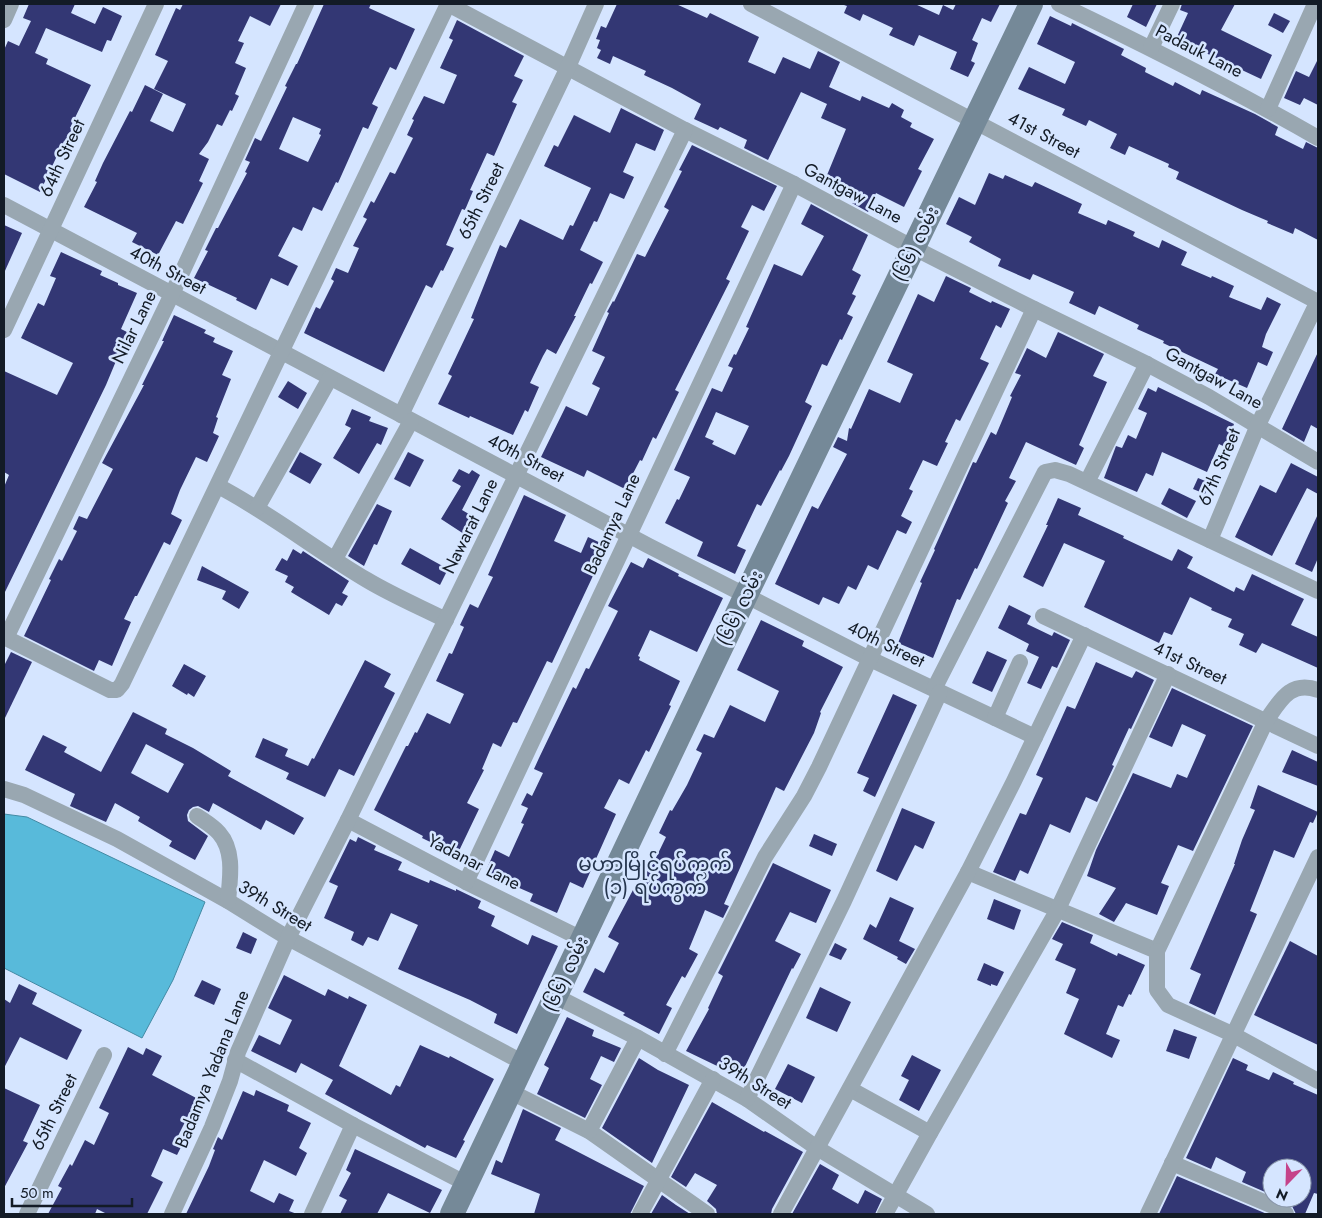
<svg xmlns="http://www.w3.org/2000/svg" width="1322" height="1218" viewBox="0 0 1322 1218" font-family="Jost,'Noto Sans Myanmar',sans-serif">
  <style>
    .water { fill: #58bada; stroke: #438aa4 }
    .building { fill: #333774; fill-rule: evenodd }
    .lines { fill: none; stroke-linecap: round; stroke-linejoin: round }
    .street { stroke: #99a7b1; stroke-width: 16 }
    .secondary { stroke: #758998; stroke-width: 24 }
    .labels { text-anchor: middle; stroke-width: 5; stroke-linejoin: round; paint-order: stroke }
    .street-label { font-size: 18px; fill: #131b26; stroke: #d5e5ff }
    .quarter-label { font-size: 20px; fill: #25354e; stroke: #d5e5ff }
  </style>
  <rect width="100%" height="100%" fill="#d5e5ff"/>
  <polygon class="water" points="4,814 27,817 205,902 173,980 142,1038 4,968"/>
  <g class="building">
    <polygon points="29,4 75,4 71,13 95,24 103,7 122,16 111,41 107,40 102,52 46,28 35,53 48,59 46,64 91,85 70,128 73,129 67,142 64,141 40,192 4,174 4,50 8,41 19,46 31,21 23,18"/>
    <polygon points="183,4 281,4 270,26 250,16 238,41 244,43 235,63 246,68 235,94 239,96 232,111 230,110 222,126 217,124 208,142 199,154 209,159 199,181 203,183 183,224 176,221 158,255 132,242 137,233 84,207 97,182 95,181 103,163 130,111 132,112 145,85 163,94 150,121 173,132 186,104 154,89 168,61 155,55 176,8 180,10"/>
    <path d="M324,4h47l-2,4 46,21 -19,41 -6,-3 -18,37 6,3 -10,22 -5,-2 -25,56 -2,-1 -14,29 -9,-4 -11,24 -9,-4 -15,29 20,10 -10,20 -17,-8 -15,32 -20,-10 1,-2 -43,-20 14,-27 -3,-1 11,-22h2l29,-55 -2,-1 5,-10 -5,-2 10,-22 6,3 26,-54 -2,-1 11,-22h1zM293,117l28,12 -2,5 2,1 -13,27 -29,-13z"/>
    <polygon points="617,4 676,4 707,18 710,13 759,37 748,62 775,74 783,57 810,69 818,51 840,62 829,87 860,101 862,96 889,108 892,103 904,110 901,117 912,123 910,127 934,139 918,169 922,171 904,207 876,193 868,212 852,203 856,194 825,180 846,129 821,118 827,104 801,92 768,160 744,148 747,140 720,127 718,130 694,119 701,104 672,88 644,75 646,71 613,56 610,64 597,58 601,50 597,48 600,40 596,39 601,26 606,28"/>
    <polygon points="841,4 915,4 939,15 943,5 953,10 956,4 1000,4 991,22 982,18 972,40 978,43 971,61 975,63 968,77 950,69 957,52 919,35 914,46 889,35 893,28 863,14 860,21 844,13 847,6"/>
    <polygon points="1133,4 1157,4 1146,27 1127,17"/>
    <polygon points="1182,4 1235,4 1221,30 1272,55 1261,79 1176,39 1188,13 1180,10"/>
    <polygon points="1274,13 1290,21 1283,33 1268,25"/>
    <polygon points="1050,16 1071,26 1072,23 1124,49 1121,55 1146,68 1145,72 1173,86 1175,82 1200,95 1202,90 1255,114 1278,127 1275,135 1303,149 1306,142 1318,148 1318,240 1295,228 1293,234 1267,223 1268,221 1242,210 1176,179 1179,172 1168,167 1169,164 1129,146 1125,155 1110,148 1117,134 1089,120 1086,126 1062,115 1065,109 1018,89 1029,67 1065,84 1075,62 1037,44"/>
    <polygon points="457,20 524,56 514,76 523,80 512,102 517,104 494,156 487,153 470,190 473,191 465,210 462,209 446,245 454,248 443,271 441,270 432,288 426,285 384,372 304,333 316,307 320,309 334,281 331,279 336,268 348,273 359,248 353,246 367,219 363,217 371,201 374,203 390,172 395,174 413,138 407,135 414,120 412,119 424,96 444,104 457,75 440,68 453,40 449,38"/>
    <polygon points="1318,59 1318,105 1304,98 1300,105 1284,98 1296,71 1309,77"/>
    <polygon points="621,108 664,130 655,151 636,143 623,172 634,177 624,199 610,193 597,222 594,221 580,250 603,262 592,284 590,283 574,316 576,316 556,354 547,349 543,356 530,383 539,387 528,412 525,410 513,435 470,416 469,418 438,404 452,376 448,374 474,319 471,318 500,245 506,248 520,219 563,240 570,225 573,226 591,188 544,166 554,145 558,147 574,115 610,133"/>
    <polygon points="692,145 777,186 764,211 752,205 741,227 749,231 726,279 730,281 675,390 679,392 656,439 653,437 642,461 640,460 625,489 587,470 584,477 541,457 566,406 587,416 600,388 592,384 605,357 592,351 609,313 607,312 613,301 614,302 637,254 645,257 669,210 664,207 682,171 679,170"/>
    <polygon points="989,173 1003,179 1005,175 1032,187 1035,182 1082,204 1078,213 1106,225 1108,220 1135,232 1133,236 1159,248 1162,240 1187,252 1181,265 1211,278 1212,276 1234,286 1229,297 1261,310 1267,297 1281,304 1266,334 1262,347 1273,352 1267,366 1258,362 1247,388 1215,374 1218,369 1163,343 1164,341 1137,329 1139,325 1099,306 1095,315 1069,303 1074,292 1033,274 1030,280 998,266 1001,259 969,242 972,237 946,224 959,197 975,205"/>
    <path d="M811,204l57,31 -16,35 9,5 -9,19 4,2 -9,18 6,3 -11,23 -2,-1 -13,27 -5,-2 -17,38 7,4 -23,50 -8,15 -1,-1 -19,36 -4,-2 -20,42 9,4 -11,24 -38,-18 6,-14 -38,-19 12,-24 2,1 11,-23 -16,-7 38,-82 10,4 11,-24 -5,-2 6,-12 2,1 13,-27 -3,-1 28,-63 28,12 22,-40 -23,-12zM716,412l33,14 -14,29 -23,-11 2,-3 -9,-4z"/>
    <polygon points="4,225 22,233 4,273"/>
    <polygon points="61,252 102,271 100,275 118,283 118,285 137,293 121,329 127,332 119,348 121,349 106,385 4,594 4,487 9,475 4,472 4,371 57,395 73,363 21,338 38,303 44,306 56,278 50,276"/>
    <polygon points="946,276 971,288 969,292 991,303 992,301 1010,309 1001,328 996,325 980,359 989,363 960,421 956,419 945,442 948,443 937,466 923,460 909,489 913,491 901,516 912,522 906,534 897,530 878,570 868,565 856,590 848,586 839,604 823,597 819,605 775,584 812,506 818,509 847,454 833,447 838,437 847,441 849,428 851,429 869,389 900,403 913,374 887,362 918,294 934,302"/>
    <polygon points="174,315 206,330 204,333 215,338 213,342 233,351 222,375 231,379 216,417 218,418 213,433 219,436 207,462 196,457 180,490 171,514 182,520 170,545 164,542 137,596 135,596 124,619 131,622 112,666 99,660 94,671 24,636 51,580 49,579 59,559 62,561 77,531 73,529 79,516 87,519 113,469 102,463 144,385 142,385 164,341 162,341"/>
    <polygon points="1058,332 1104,354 1093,376 1107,382 1079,445 1084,448 1076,465 1026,442 1009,478 1016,481 1005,501 1008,503 977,569 975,568 960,600 957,599 933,658 898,643 922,583 920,582 935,550 934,549 965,480 973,462 976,463 991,432 996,435 1012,397 1010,396 1021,375 1015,373 1027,348 1046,358"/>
    <polygon points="1318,352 1318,429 1311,425 1304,442 1282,429"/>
    <polygon points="288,381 307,393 298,409 278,397"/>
    <polygon points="1158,387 1234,424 1225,447 1219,444 1207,472 1162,452 1153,476 1146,473 1137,492 1104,478 1116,446 1122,448 1128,435 1136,439 1147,413 1138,409 1148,388 1156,392"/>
    <polygon points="352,409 371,417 369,421 388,428 381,445 377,443 359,474 333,458 351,428 345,425"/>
    <polygon points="300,452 322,464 310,484 289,472"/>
    <polygon points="408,452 424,460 410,487 394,479"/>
    <polygon points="1291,463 1318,477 1318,494 1307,488 1272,556 1235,537 1260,485 1276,493"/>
    <polygon points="459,469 469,474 472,470 480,475 462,510 474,517 464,534 441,519 461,486 452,481"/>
    <polygon points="1198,478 1210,483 1205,494 1193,489"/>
    <polygon points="1169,488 1196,501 1187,518 1161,504"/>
    <polygon points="524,495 566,515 554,541 581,553 588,537 607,546 552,663 547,661 517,723 513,722 501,747 493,743 482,769 484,770 467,803 479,809 457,855 422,838 423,836 374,810 406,746 408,746 415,732 417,733 427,713 450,724 464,694 436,681 449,653 452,654 464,627 460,625 470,604 478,608 493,577 488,575"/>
    <polygon points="1058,498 1081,508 1078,515 1124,536 1123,538 1172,561 1178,549 1193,557 1187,568 1234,592 1236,587 1244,591 1252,574 1304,599 1291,625 1318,637 1318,668 1262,643 1256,653 1239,645 1244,634 1228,627 1232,619 1211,610 1212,608 1190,597 1172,635 1164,632 1159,643 1084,607 1105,561 1064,543 1043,587 1023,577 1048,525 1046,525"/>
    <polygon points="377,504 392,511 377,545 374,544 364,566 348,556"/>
    <polygon points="1318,514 1318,558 1312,572 1295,564"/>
    <polygon points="410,548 448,569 440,585 401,564"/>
    <polygon points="293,549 301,554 303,551 349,581 342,593 348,596 342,606 336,603 329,615 291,592 294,587 285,582 288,576 275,570 282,558 287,561"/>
    <polygon points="648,558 679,574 678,576 723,598 697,652 650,630 638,656 640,657 639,660 680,681 669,705 671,706 649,752 646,750 629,784 619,779 604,808 616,814 583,888 570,882 557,913 530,901 533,894 485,873 495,850 509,857 524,824 521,823 528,808 521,805 527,793 532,796 543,773 534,769 539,758 573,687 576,689 586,668 589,669 618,611 608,606 631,562 643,568"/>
    <polygon points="202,566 249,592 239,609 222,599 226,591 197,580"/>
    <polygon points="1009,605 1031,616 1027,624 1052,636 1054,632 1070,640 1057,668 1052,666 1041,689 1027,683 1039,657 1026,651 1029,644 998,628"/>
    <polygon points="761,620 804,641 802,646 843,667 820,712 821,713 814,733 784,791 776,787 724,904 729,906 723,918 705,910 689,949 698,954 685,978 682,976 666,1005 672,1008 659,1034 623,1015 625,1013 583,992 595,968 604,973 619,943 608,937 633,890 635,891 647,864 652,866 666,837 659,833 670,810 672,811 687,785 702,753 696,750 704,734 714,738 730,705 765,722 779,691 737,670"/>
    <polygon points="987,651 1007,660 992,692 972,683"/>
    <polygon points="11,652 32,662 4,720 4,666"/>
    <polygon points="365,660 391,674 384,687 395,693 354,776 339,769 325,797 286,779 289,773 255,757 263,738 288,749 285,756 308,766 312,758 314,759"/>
    <polygon points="1096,662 1132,678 1136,671 1154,680 1131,729 1129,728 1112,765 1114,766 1097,802 1086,797 1070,833 1050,824 1028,874 1020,870 1015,881 993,872 1020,813 1026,815 1043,778 1036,775 1067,706 1075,709"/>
    <polygon points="184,664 206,676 194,697 188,693 187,695 172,686"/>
    <polygon points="1172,688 1253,726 1193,851 1178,845 1161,883 1169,886 1157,915 1126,903 1114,922 1099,914 1116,888 1087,876 1096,850 1133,773 1171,788 1177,774 1187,778 1206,735 1182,724 1172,747 1149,737"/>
    <polygon points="893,694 917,705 875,797 863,791 869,778 857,773"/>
    <path d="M133,712l34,17 -2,5 28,14 38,23 -3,5 76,42 -10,17 -28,-15 -5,10 -48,-27 -4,9 -11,-6 -5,1 -4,3 -2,5 1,6 20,15 -13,24 -26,-14 3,-5 -34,-20 2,-4 -25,-14 -9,19 -36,-16 5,-12 -50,-24 18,-35 24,12 -3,5 37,20zM146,744l38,20 -16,29 -37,-20z"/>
    <polygon points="1292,750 1318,762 1318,786 1282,772"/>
    <polygon points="1258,785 1318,812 1313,823 1310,822 1294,858 1274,850 1250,911 1257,914 1215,1015 1189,1003 1201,974 1190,969 1235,864 1234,864 1242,840 1255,810 1250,808"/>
    <polygon points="902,808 935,822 923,849 915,845 897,881 876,871"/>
    <polygon points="814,834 837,844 832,856 809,846"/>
    <polygon points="358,837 376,846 374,850 402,862 398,870 429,883 430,880 456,891 456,889 481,901 478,908 495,916 491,926 528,945 532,935 558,946 517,1034 494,1023 497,1014 470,1000 398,969 418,925 391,913 378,941 368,937 363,946 351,940 354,932 324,918 338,886 329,882 350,839 356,842"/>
    <polygon points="773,863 831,890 816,923 790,912 775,941 801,954 793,969 792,968 740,1077 686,1051 709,1009 708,1008 723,976 718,973"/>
    <polygon points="890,897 914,908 899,941 915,949 906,964 897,959 898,957 863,939 870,924 876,928"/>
    <polygon points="994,899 1021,910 1014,930 987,919"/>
    <polygon points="1062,922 1093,935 1090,943 1117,956 1118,953 1145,965 1131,995 1129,994 1123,1007 1118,1005 1106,1034 1120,1040 1112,1058 1064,1034 1079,999 1066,993 1076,969 1055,960 1063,944 1052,939"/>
    <polygon points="243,932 257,939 251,954 236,948"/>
    <polygon points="1290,941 1318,956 1318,1045 1254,1015"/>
    <polygon points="835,943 847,949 841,960 829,955"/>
    <polygon points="984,963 1004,972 997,986 991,984 991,986 977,980"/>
    <polygon points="284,975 325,996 328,989 348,999 349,996 367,1005 339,1066 391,1095 396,1085 400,1087 420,1045 449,1058 450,1056 494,1079 463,1140 465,1141 456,1158 427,1145 425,1148 325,1094 333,1080 301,1063 296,1073 251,1051 259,1035 280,1045 292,1020 268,1008"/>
    <polygon points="202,980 221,989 214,1005 194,996"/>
    <polygon points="19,984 37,993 32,1004 82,1030 67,1060 20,1037 4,1068 4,999 10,1003"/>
    <polygon points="820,987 851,1002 837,1032 806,1018"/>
    <polygon points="567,1017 594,1030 592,1036 621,1048 614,1062 601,1056 590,1079 602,1085 585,1118 537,1094 549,1068 544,1065"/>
    <polygon points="1174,1029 1197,1037 1189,1059 1166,1051"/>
    <polygon points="128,1047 143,1055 146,1048 162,1056 152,1075 202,1101 195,1114 190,1112 177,1138 184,1141 177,1155 163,1149 151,1176 163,1182 147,1214 107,1214 97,1209 95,1214 48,1214 62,1188 58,1186 70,1164 72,1166 85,1140 94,1145 109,1113 99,1108"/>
    <polygon points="912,1055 941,1070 919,1111 899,1100 909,1080 901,1076"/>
    <polygon points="639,1058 658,1070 689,1085 652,1163 602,1128"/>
    <polygon points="1233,1058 1248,1065 1246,1070 1269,1080 1273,1072 1294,1082 1293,1084 1318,1095 1318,1194 1314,1193 1305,1214 1296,1214 1292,1206 1280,1198 1302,1198 1302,1168 1272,1168 1272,1195 1242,1182 1246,1172 1216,1157 1211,1169 1186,1158"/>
    <polygon points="788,1064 815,1077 802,1103 775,1089"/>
    <polygon points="4,1088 40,1105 23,1141 28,1143 4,1188"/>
    <polygon points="256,1090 289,1105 287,1111 311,1123 299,1148 307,1153 296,1176 264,1160 250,1191 274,1203 279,1193 294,1200 289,1211 297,1214 186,1214 209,1166 215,1150 213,1149 218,1137 222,1140 243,1091 254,1096"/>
    <polygon points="712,1102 764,1132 765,1131 803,1152 772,1209 771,1214 717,1214 716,1209 707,1201 717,1185 695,1173 686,1187 671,1177"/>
    <polygon points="523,1109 561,1128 555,1140 644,1186 630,1214 534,1214 540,1194 491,1174 496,1160 502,1163"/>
    <polygon points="355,1149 442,1190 430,1213 388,1193 377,1214 340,1214 347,1200 339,1196 351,1173 346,1170"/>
    <polygon points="820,1164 839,1175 832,1189 858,1204 865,1190 882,1199 875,1214 792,1214"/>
    <polygon points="1177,1176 1267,1214 1159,1214"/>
    <polygon points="662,1195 676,1205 690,1214 651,1214"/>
  </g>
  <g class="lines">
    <g class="street">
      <polyline points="448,4 685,130 794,184 914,248 1034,309 1147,364 1209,397 1318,462"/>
      <polyline points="751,4 1318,302"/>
      <path d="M1059,4c88,42 175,86 259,134"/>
      <polyline points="4,20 11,4"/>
      <polyline points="1151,48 1172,4"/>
      <polyline points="1268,109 1315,4"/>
      <polyline points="4,205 649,546 868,658 1035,737"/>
      <polyline points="4,330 156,4"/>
      <polyline points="401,415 568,67 596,4"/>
      <polyline points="1087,482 1147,364"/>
      <path d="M218,486c52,27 98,64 149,94 25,15 53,27 79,40"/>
      <polyline points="257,508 330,378"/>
      <polyline points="1210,540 1258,425 1318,301"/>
      <polyline points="335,559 411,421"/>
      <polyline points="1043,616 1318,746"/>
      <polyline points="4,637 110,690 117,690 122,684 448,4"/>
      <polyline points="6,638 172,294 306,4"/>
      <polyline points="934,689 1045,472 1055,470 1069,474 1318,591"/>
      <polyline points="995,718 1020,662"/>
      <polyline points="4,789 24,795 117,839 228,901 288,938 524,1063"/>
      <path d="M197,816c7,5 16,10 22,17 16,18 11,46 9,68"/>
      <polyline points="348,820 466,882 582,939"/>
      <path d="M968,872l189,79 109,-230c14,-20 24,-41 52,-31"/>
      <polyline points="466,882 794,184"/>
      <polyline points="1157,951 1157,990 1168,1005 1232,1034 1318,1081"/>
      <polyline points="555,996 638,1038 747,1099 817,1148 927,1214"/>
      <polyline points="665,1054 765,857 804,796 819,767 1034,309"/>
      <polyline points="235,1060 353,1125"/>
      <polyline points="850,1089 930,1133"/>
      <polyline points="511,1092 589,1131 707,1214"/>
      <polyline points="747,1099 844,901 940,692"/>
      <polyline points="589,1131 638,1038"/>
      <polyline points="1172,1163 1278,1208 1286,1214"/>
      <polyline points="27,1214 104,1055"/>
      <polyline points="172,1214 212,1127 230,1081 238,1052 288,938 348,820 685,130"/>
      <polyline points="312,1214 353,1125 467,1184"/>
      <polyline points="640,1214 713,1079"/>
      <polyline points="781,1214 968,872 1014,781 1084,635"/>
      <polyline points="885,1214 930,1133 1057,911 1168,674"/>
      <polyline points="1148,1214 1318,857"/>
    </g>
    <polyline class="secondary" points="452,1214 746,595 1031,4"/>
  </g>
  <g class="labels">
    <g class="street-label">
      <text transform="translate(1199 51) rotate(27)" y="6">Padauk Lane</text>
      <text transform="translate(1044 135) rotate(28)" y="6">41st Street</text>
      <text transform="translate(62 158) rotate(-65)" y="6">64th Street</text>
      <text transform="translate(853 193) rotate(28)" y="6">Gantgaw Lane</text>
      <text transform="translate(481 201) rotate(-64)" y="6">65th Street</text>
      <text transform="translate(916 244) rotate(-64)" y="6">(၆၆) လမ်း</text>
      <text transform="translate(168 270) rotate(28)" y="6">40th Street</text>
      <text transform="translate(134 327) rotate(-64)" y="6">Nilar Lane</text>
      <text transform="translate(1214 378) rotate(29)" y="6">Gantgaw Lane</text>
      <text transform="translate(526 458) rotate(28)" y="6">40th Street</text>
      <text transform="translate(1219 467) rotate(-67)" y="6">67th Street</text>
      <text transform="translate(612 524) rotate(-65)" y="6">Badamya Lane</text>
      <text transform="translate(470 526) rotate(-64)" y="6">Nawarat Lane</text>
      <text transform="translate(740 608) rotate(-64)" y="6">(၆၆) လမ်း</text>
      <text transform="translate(886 644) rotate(26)" y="6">40th Street</text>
      <text transform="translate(1190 663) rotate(25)" y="6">41st Street</text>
      <text transform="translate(474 862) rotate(27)" y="6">Yadanar Lane</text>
      <text transform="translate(275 906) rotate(31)" y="6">39th Street</text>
      <text transform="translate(566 974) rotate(-65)" y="6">(၆၆) လမ်း</text>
      <text transform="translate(212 1069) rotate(-68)" y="6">Badamya Yadana Lane</text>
      <text transform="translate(755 1083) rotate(32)" y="6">39th Street</text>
      <text transform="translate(54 1112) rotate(-64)" y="6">65th Street</text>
    </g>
    <g class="quarter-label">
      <text x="655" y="871">မဟာမြိုင်ရပ်ကွက်<tspan x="655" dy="23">(၁) ရပ်ကွက်</tspan></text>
    </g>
  </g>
  <rect width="1322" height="1218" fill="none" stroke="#131b26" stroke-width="10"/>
  <g transform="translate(1287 1183) rotate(203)"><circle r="24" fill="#d5e5ff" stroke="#8794a8"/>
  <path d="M0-4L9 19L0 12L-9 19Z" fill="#c5438a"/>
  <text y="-8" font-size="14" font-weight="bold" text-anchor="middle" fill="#131b26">N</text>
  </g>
  <path d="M12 1198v8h120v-8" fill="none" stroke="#131b26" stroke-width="2.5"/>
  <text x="20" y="1198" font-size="15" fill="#131b26" stroke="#d5e5ff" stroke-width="4" paint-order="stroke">50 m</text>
</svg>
